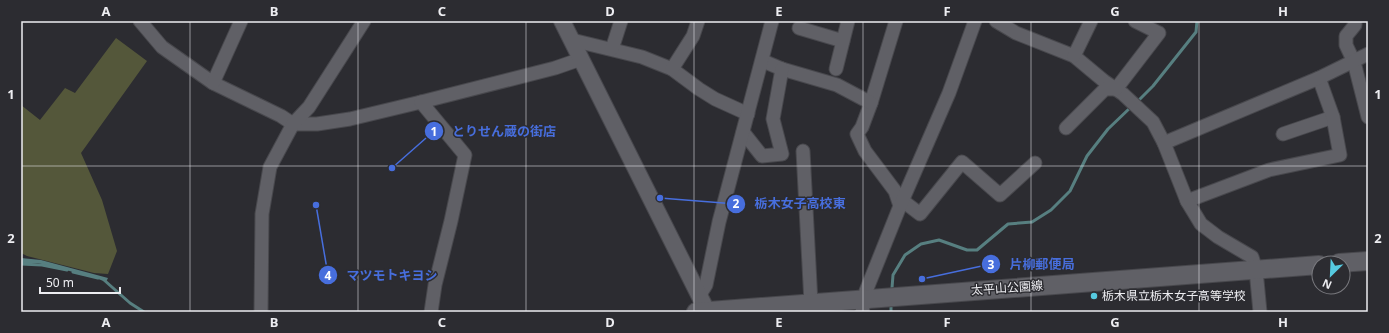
<svg xmlns="http://www.w3.org/2000/svg" width="1389" height="333" viewBox="0 0 1389 333" font-family="'Noto Sans','Noto Sans JP',sans-serif">
  <style>
    .green { fill: #54573a }
    .water { fill: #577f80 }
    .lines { fill: none; stroke-linecap: round; stroke-linejoin: round }
    .stream { stroke: #577f80; stroke-width: 3 }
    .minor-casing { stroke: #48484d; stroke-width: 15 }
    .tertiary-casing { stroke: #48484d; stroke-width: 18 }
    .secondary-casing { stroke: #48484d; stroke-width: 20 }
    .minor { stroke: #606066; stroke-width: 13 }
    .tertiary { stroke: #606066; stroke-width: 16 }
    .secondary { stroke: #606066; stroke-width: 18 }
    .grid { fill: none; stroke: #ededf1; stroke-width: 1; stroke-opacity: 0.55 }
    .poi-dot { fill: #56cae0; stroke: #2c2c31; stroke-width: 1.5 }
    .labels { text-anchor: middle; stroke-width: 3; stroke-linejoin: round; paint-order: stroke }
    .street-label { font-size: 12px; fill: #ededf1; stroke: #2c2c31 }
    .poi-label { font-size: 12px; fill: #ededf1; stroke: #2c2c31; text-anchor: start }
    .leader { fill: none; stroke: #476edd; stroke-width: 1.5 }
    .callout-dot { fill: #476edd; stroke: #2c2c31; stroke-width: 1.5 }
    .mark-label { font-size: 12px; text-anchor: middle; font-weight: bold; fill: #fff }
    .callout-label { font-size: 13px; text-anchor: middle; font-weight: bold; fill: #476edd; stroke: #2c2c31; stroke-width: 3; stroke-linejoin: round; paint-order: stroke }
    .neatline { fill: none; stroke: #ededf1; stroke-width: 1.5 }
    .grid-label { font-size: 13px; text-anchor: middle; font-weight: bold; fill: #ededf1 }
  </style>
  <rect width="100%" height="100%" fill="#2c2c31"/>
  <polygon class="green" points="116,38 147,61 81,153 102,200 117,251 108,274 94,273 27,256 21,253 21,105 40,120 65,88 75,93"/>
  <polygon class="water" points="21,258 41,260 108,278 106,282 93,277 38,263 21,263"/>
  <g class="lines">
    <g class="stream">
      <polyline points="1137,102 1153,86 1196,32 1197,21"/>
      <polyline points="21,264 42,265 67,270"/>
      <polyline points="73,272 98,278"/>
      <polyline points="104,280 130,303 144,312"/>
      <polyline points="892,288 893,275 905,255 921,244 939,240 967,250 977,250 1008,224 1032,222 1051,210 1070,191 1087,156 1108,129 1131,107"/>
      <polyline points="891,312 891,307"/>
    </g>
    <defs>
      <g id="minor">
        <polyline points="140,21 162,47 213,83 281,116 293,124 317,124 350,119 421,102"/>
        <polyline points="896,21 871,103 862,127 857,134 865,151 895,191 900,206"/>
        <polyline points="996,21 1016,33 1074,56 1104,81 1123,94 1153,122 1164,143"/>
        <polyline points="1355,21 1355,25 1346,36 1346,45 1354,62 1368,117"/>
        <polyline points="799,28 843,41"/>
        <polyline points="572,40 642,57 672,69 699,89 715,99 748,114"/>
        <polyline points="612,49 621,21"/>
        <polyline points="1074,56 1091,21"/>
        <polyline points="763,61 782,69 837,85 871,103"/>
        <polyline points="672,69 693,36 698,21"/>
        <polyline points="836,69 848,21"/>
        <polyline points="213,83 241,21"/>
        <polyline points="1066,128 1105,89 1116,89 1159,33 1135,21"/>
        <polyline points="743,132 762,156 782,154 773,119 782,69"/>
        <polyline points="1283,134 1333,117"/>
        <polyline points="803,151 811,303"/>
        <polyline points="903,201 920,214 962,162 1000,195 1035,163"/>
        <polyline points="1187,201 1269,170 1340,155 1333,117 1319,78"/>
        <polyline points="699,296 706,285 719,222 772,21"/>
        <polyline points="261,312 262,214 270,167 293,124 309,107 364,21"/>
        <polyline points="431,312 435,285 451,221 465,155 421,102 555,68 581,59"/>
        <polyline points="862,312 866,291 900,206 949,93 975,21"/>
        <polyline points="1260,312 1256,270 1252,257 1218,237 1201,224 1187,201 1164,143 1319,78 1368,54"/>
      </g>
      <polyline id="tertiary" points="562,21 707,311"/>
      <g id="secondary">
        <polyline points="1339,263 1368,261"/>
        <polyline points="696,312 1319,265"/>
      </g>
    </defs>
    <use href="#minor" class="minor-casing"/>
    <use href="#tertiary" class="tertiary-casing"/>
    <use href="#secondary" class="secondary-casing"/>
    <use href="#minor" class="minor"/>
    <use href="#tertiary" class="tertiary"/>
    <use href="#secondary" class="secondary"/>
  </g>
  <path class="grid" d="M190,21v291M358,21v291M526,21v291M694,21v291M863,21v291M1031,21v291M1199,21v291M21,166h1347"/>
  <circle class="poi-dot" cx="1094" cy="296" r="4"/>
  <g class="labels">
    <g class="street-label">
      <text transform="translate(1007 288) rotate(-4)" y="4">太平山公園線</text>
    </g>
    <g class="poi-label">
      <text x="1102" y="300">栃木県立栃木女子高等学校</text>
    </g>
  </g>
  <path class="leader" d="M392 168L434 131M660 198L736 204M922 279L991 264M316 205L328 275"/>
  <g class="callout-dot">
    <circle cx="392" cy="168" r="4"/>
    <circle cx="660" cy="198" r="4"/>
    <circle cx="922" cy="279" r="4"/>
    <circle cx="316" cy="205" r="4"/>
    <circle cx="434" cy="131" r="10"/>
    <circle cx="736" cy="204" r="10"/>
    <circle cx="991" cy="264" r="10"/>
    <circle cx="328" cy="275" r="10"/>
  </g>
  <g class="mark-label">
    <text x="434" y="136">1</text>
    <text x="736" y="208">2</text>
    <text x="991" y="269">3</text>
    <text x="328" y="280">4</text>
  </g>
  <g class="callout-label">
    <text x="504" y="136">とりせん蔵の街店</text>
    <text x="800" y="208">栃木女子高校東</text>
    <text x="1042" y="269">片柳郵便局</text>
    <text x="392" y="280">マツモトキヨシ</text>
  </g>
  <rect width="1389" height="333" fill="none" stroke="#2c2c31" stroke-width="44"/>
  <g transform="translate(1331 275) rotate(204)"><circle r="19" fill="#2c2c31" stroke="#79797e"/>
  <path d="M0-3L7 15L0 10L-7 15Z" fill="#56cae0"/>
  <text y="-6" font-size="11" font-weight="bold" text-anchor="middle" fill="#ededf1">N</text>
  </g>
  <path d="M40 287v6h80v-6" fill="none" stroke="#ededf1" stroke-width="2"/>
  <text x="46" y="287" font-size="12" fill="#ededf1" stroke="#2c2c31" stroke-width="3" paint-order="stroke">50 m</text>
  <rect x="22" y="22" width="1345" height="289" class="neatline"/>
  <g class="grid-label">
    <text x="106" y="16">A</text>
    <text x="274" y="16">B</text>
    <text x="442" y="16">C</text>
    <text x="610" y="16">D</text>
    <text x="779" y="16">E</text>
    <text x="947" y="16">F</text>
    <text x="1115" y="16">G</text>
    <text x="1283" y="16">H</text>
    <text x="11" y="99">1</text>
    <text x="1378" y="99">1</text>
    <text x="11" y="243">2</text>
    <text x="1378" y="243">2</text>
    <text x="106" y="327">A</text>
    <text x="274" y="327">B</text>
    <text x="442" y="327">C</text>
    <text x="610" y="327">D</text>
    <text x="779" y="327">E</text>
    <text x="947" y="327">F</text>
    <text x="1115" y="327">G</text>
    <text x="1283" y="327">H</text>
  </g>
</svg>
